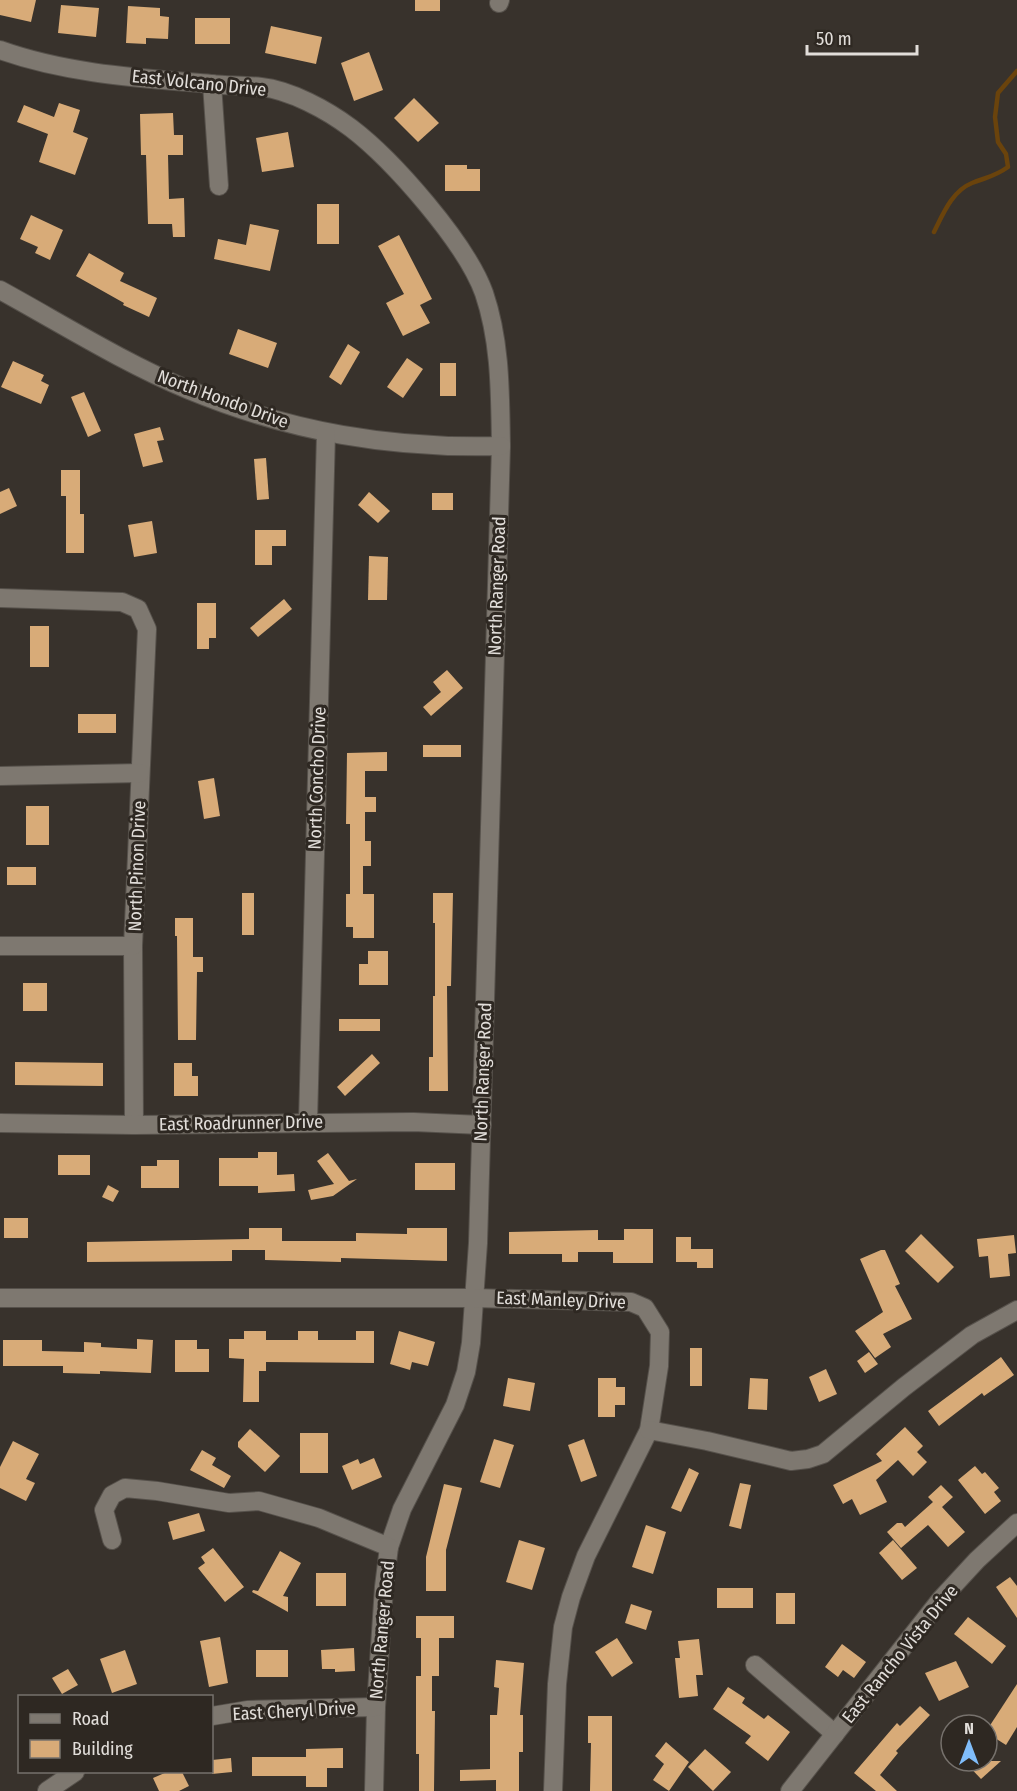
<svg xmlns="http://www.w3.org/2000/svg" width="1017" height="1791" viewBox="0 0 1017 1791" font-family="'Fira Sans Condensed',sans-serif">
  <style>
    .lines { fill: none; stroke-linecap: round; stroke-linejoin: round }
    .stream { stroke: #6a430c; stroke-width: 4.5 }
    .building { fill: #d8ab78 }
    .minor-casing { stroke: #56514b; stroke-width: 20 }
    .minor { stroke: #7e7870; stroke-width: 18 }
    .labels { text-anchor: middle; stroke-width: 6; stroke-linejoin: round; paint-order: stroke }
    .street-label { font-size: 18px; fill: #e2deda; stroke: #2e2822 }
  </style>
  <rect width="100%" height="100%" fill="#38322c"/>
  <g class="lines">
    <path class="stream" d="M934,232c9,-18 18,-41 38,-49 15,-6 22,-6 36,-16l-2,-13 -8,-12 -3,-25 3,-24 19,-22"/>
  </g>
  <g class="building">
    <polygon points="0,0 36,0 31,22 0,15"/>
    <rect x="415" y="0" width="25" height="11"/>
    <polygon points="61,5 99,8 96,37 58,33"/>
    <polygon points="128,6 160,8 160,16 169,17 168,39 146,38 146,44 126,43"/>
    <rect x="195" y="18" width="35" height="26"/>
    <polygon points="271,26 322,37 316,64 265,53"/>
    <polygon points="369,52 383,90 354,101 341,63"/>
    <polygon points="414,98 439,123 418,142 394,118"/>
    <polygon points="59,103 80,110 73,132 88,138 75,175 39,162 48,134 17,122 24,105 54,117"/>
    <polygon points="173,113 174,135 183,135 183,155 168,155 169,199 184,198 185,237 173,237 172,224 148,224 146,155 141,155 140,114"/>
    <polygon points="288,132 294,167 262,172 256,138"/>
    <polygon points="445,165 467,165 467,169 480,169 480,191 445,191"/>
    <rect x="317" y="204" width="22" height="40"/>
    <polygon points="31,215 63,230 50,260 35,253 38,247 20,239"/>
    <polygon points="250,224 279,230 270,271 214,259 218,239 246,245"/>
    <polygon points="399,235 432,299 420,305 430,323 403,336 386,303 404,294 378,246"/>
    <polygon points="89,253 124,273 120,281 157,298 149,317 123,305 124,303 76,276"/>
    <polygon points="238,329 277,343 268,368 229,354"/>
    <polygon points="348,344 360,352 341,385 329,377"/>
    <polygon points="407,358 423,369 403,398 387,387"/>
    <polygon points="13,361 44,375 41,381 49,385 41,404 1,387"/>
    <rect x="440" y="363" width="16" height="33"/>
    <polygon points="84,392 101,431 88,437 71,397"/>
    <polygon points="160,427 164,440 157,441 163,462 143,467 134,434"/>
    <polygon points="266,458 269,499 257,500 254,459"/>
    <polygon points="61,470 80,470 80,514 84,514 84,553 66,553 66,496 61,496"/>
    <polygon points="9,488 17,506 0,514 0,492"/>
    <polygon points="369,492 390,511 378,523 358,505"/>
    <rect x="432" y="493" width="21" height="17"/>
    <polygon points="152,521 157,553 134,557 128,525"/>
    <polygon points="255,530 286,530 286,546 272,546 272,565 255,565"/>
    <polygon points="369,556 388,557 387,600 368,600"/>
    <polygon points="284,599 292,609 258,637 250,628"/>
    <polygon points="197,603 216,603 216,638 209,638 209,649 197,649"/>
    <rect x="30" y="626" width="19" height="41"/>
    <polygon points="447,670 463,688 431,716 423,707 441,692 433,682"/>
    <rect x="78" y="714" width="38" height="19"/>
    <rect x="423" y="745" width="38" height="12"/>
    <polygon points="387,752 387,771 365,771 365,797 376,797 376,812 365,812 365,841 371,841 371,866 363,866 363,894 374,894 374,938 353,938 353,927 346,927 346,894 350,894 350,824 346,824 347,753"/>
    <polygon points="214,778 220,816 204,819 198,781"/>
    <rect x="26" y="806" width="23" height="39"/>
    <rect x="7" y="867" width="29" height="18"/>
    <rect x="242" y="893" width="12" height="42"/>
    <polygon points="433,893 453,893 451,986 447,986 448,1091 429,1091 429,1057 433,1057 433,996 435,996 435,923 433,923"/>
    <polygon points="175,918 193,918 193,957 203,957 203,972 197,972 196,1040 178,1040 177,936 175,936"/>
    <polygon points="368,951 388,951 388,985 359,985 359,964 368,964"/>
    <rect x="23" y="983" width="24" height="28"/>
    <rect x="339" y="1019" width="41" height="12"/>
    <polygon points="372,1054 380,1063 345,1096 337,1087"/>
    <polygon points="15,1062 103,1063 103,1086 15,1085"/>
    <polygon points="174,1063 192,1063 192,1076 198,1076 198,1096 174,1096"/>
    <polygon points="258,1152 277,1152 277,1175 294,1174 295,1191 258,1193 258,1186 219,1186 219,1158 258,1158"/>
    <polygon points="328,1153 349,1181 357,1179 333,1196 311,1200 308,1190 334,1184 317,1161"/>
    <rect x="58" y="1155" width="32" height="20"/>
    <polygon points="157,1160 179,1160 179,1188 141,1188 141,1166 157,1166"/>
    <rect x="415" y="1163" width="40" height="27"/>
    <polygon points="108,1185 119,1191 113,1202 102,1197"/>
    <rect x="4" y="1218" width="24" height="20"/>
    <polygon points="249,1228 282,1228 282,1241 356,1241 356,1233 407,1234 407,1228 447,1228 447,1261 341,1258 341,1262 265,1260 265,1250 232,1250 232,1261 87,1262 87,1242 249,1239"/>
    <polygon points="624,1229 653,1229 653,1263 613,1263 613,1252 578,1252 578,1262 562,1262 562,1254 509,1254 509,1232 598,1230 598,1240 624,1240"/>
    <polygon points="921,1234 954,1267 938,1283 905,1251"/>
    <polygon points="1014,1235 1016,1253 1008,1254 1010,1276 990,1278 988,1256 979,1257 977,1239"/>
    <polygon points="676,1237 691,1237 691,1249 713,1249 713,1268 697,1268 697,1262 676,1262"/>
    <polygon points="881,1250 885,1250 900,1284 895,1286 912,1319 883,1334 891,1347 875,1358 855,1331 883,1312 860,1259"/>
    <polygon points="244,1331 266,1331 266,1340 298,1340 298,1331 318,1331 318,1340 356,1340 356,1331 374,1331 374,1363 266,1362 266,1371 259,1371 259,1402 243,1402 244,1359 229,1358 229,1339 244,1339"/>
    <polygon points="399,1331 435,1342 428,1366 412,1362 410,1370 390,1364"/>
    <polygon points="137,1339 153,1340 151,1373 100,1371 100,1374 63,1373 63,1366 3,1366 3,1340 42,1340 42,1351 84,1352 84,1342 101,1343 101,1347 137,1349"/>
    <polygon points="175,1340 197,1340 197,1349 209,1349 209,1372 175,1372"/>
    <rect x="690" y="1348" width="12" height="38"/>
    <polygon points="869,1352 878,1364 865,1373 857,1361"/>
    <polygon points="1001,1357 1014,1375 984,1396 982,1393 939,1426 928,1411"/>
    <polygon points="826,1369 837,1394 819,1402 809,1377"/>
    <polygon points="508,1378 535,1383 530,1411 503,1406"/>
    <polygon points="598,1378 616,1378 616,1387 625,1387 625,1405 615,1405 615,1417 598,1417"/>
    <polygon points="750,1378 768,1379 767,1410 748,1409"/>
    <polygon points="905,1427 923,1446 917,1452 927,1462 913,1476 898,1460 876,1480 887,1502 860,1515 852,1499 843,1504 833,1485 882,1461 876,1454"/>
    <polygon points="250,1429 280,1456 265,1472 238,1447 238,1442"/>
    <rect x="300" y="1433" width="28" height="40"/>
    <polygon points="494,1439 514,1445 500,1488 480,1482"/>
    <polygon points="584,1439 597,1476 581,1482 568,1445"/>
    <polygon points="13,1441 39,1454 26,1479 35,1483 26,1501 0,1488 0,1467"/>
    <polygon points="202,1450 216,1458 212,1465 231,1476 224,1488 190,1470"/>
    <polygon points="374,1458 382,1477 352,1490 342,1466 358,1459 360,1464"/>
    <polygon points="975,1466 982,1474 985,1472 999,1488 994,1492 1001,1501 985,1514 958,1480"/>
    <polygon points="689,1468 699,1473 681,1512 671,1508"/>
    <polygon points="740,1483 751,1485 741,1529 729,1526"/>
    <polygon points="444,1484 462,1488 446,1550 446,1591 426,1591 426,1557"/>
    <polygon points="941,1485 953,1497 942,1507 965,1532 948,1547 928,1525 901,1548 887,1532 897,1523 902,1523 905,1527 933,1502 928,1497"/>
    <polygon points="199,1513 205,1531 173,1540 168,1522"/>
    <polygon points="646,1525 666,1532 653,1574 632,1567"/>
    <polygon points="519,1540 545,1548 532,1590 506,1582"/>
    <polygon points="893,1540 917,1568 902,1580 879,1553"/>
    <polygon points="213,1548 244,1587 225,1602 198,1568 205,1563 201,1557"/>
    <polygon points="280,1551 301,1563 283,1596 288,1597 288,1612 252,1592 253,1590 258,1591"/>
    <rect x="316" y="1573" width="30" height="33"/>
    <polygon points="1010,1577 1017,1586 1017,1618 996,1587"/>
    <rect x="717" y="1588" width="36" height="20"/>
    <rect x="776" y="1593" width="19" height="31"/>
    <polygon points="631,1604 652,1611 646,1630 625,1623"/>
    <polygon points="416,1616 454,1616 454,1638 439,1638 439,1676 432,1676 432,1711 435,1711 434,1791 419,1791 419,1754 416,1754 416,1676 421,1676 421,1638 416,1638"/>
    <polygon points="968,1617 1006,1646 992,1664 954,1634"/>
    <polygon points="220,1637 228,1683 209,1687 200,1641"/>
    <polygon points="617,1638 633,1663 612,1677 595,1652"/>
    <polygon points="699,1639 703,1675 696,1675 698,1696 679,1698 675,1658 680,1658 678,1641"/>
    <polygon points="842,1644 866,1662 854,1678 843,1670 838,1677 825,1667"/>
    <polygon points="354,1648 355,1671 335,1672 335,1669 322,1669 321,1650"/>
    <polygon points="125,1650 137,1684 112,1693 100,1659"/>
    <rect x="256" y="1650" width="32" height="27"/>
    <polygon points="496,1660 524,1663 520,1715 523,1715 523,1752 519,1752 519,1791 496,1791 496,1780 460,1781 460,1770 490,1769 490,1715 497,1715 499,1688 494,1687"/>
    <polygon points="956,1661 969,1687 939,1701 925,1673"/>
    <polygon points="68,1669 78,1685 62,1694 52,1678"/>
    <polygon points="1017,1684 1017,1727 1006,1745 987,1733 987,1730"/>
    <polygon points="728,1687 745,1698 742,1703 764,1719 768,1715 790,1732 768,1761 745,1743 751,1736 713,1709"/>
    <polygon points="920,1706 930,1715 896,1751 898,1753 880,1775 897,1791 876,1791 854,1773 897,1723 900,1726"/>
    <polygon points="588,1716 612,1716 612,1791 590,1791 591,1743 588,1743"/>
    <polygon points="666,1742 689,1762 669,1791 653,1780 664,1764 655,1756"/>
    <polygon points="343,1748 343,1768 327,1768 327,1787 306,1787 306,1776 252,1776 252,1757 306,1757 306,1749"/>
    <polygon points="705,1749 731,1772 713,1791 688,1767"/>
    <polygon points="231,1758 232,1772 212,1774 212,1760"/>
    <polygon points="964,1761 1001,1761 981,1779"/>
    <polygon points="167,1772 182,1772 189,1786 179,1791 159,1791 153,1778"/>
  </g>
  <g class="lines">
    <defs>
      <g id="minor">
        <polyline points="499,3 500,0"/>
        <path d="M0,50c67,24 140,28 211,34 16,2 33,1 50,3 29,3 66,23 90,41 42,32 115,115 133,165 17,50 16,102 17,153l-23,797 -7,100 -5,29 -11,33 -53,104 -13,38 -5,40 -8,120 -2,84"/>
        <polyline points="212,84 219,186"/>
        <path d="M0,290c62,34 124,73 189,100 102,42 202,59 312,56"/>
        <polyline points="0,598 122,602 138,609 147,629 133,946 134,1125"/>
        <polyline points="0,776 140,773"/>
        <polyline points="0,946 133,946"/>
        <polyline points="308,1122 326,433"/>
        <polyline points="0,1123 134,1125 413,1122 482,1125"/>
        <polyline points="0,1298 474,1298 631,1302 645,1308 660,1332 659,1366 649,1430 586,1556 571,1597 563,1627 557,1684 553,1791"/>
        <polyline points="649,1430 707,1441 791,1461 808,1459 823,1454 904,1387 972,1335 1017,1310"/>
        <polyline points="112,1540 104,1510 112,1495 125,1488 157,1491 229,1503 259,1501 319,1518 389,1547"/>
        <polyline points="755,1665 835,1734"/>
        <polyline points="212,1716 248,1710 376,1707"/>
        <polyline points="47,1791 75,1772"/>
        <polyline points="790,1791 941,1599 977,1560 1017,1523"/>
      </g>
    </defs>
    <use href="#minor" class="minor-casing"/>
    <use href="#minor" class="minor"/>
  </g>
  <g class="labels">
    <g class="street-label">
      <text transform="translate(199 83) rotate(6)" y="6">East Volcano Drive</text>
      <text transform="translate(223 399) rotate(20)" y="6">North Hondo Drive</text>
      <text transform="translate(497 586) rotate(-88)" y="6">North Ranger Road</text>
      <text transform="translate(317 778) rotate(-88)" y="6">North Concho Drive</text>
      <text transform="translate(137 866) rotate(-88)" y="6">North Pinon Drive</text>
      <text transform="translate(483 1072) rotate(-88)" y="6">North Ranger Road</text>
      <text transform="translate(241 1123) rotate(-1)" y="6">East Roadrunner Drive</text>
      <text transform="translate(561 1300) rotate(2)" y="6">East Manley Drive</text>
      <text transform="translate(382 1630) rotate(-85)" y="6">North Ranger Road</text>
      <text transform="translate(900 1654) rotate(-51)" y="6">East Rancho Vista Drive</text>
      <text transform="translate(294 1711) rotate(-3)" y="6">East Cheryl Drive</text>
    </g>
  </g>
  <rect x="18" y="1695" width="195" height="78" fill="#2e2822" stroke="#76716c" stroke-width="1.5"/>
  <rect x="30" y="1714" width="30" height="9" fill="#7e7870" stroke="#76716c" stroke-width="1.5"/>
  <text x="72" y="1725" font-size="18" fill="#e2deda">Road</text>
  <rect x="30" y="1740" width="30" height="18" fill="#d8ab78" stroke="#76716c" stroke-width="1.5"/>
  <text x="72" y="1755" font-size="18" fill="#e2deda">Building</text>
  <g transform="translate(969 1743)"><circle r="28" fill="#2e2822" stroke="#76716c" stroke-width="1.5"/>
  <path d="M0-4.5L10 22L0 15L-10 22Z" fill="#80bdfa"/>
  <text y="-9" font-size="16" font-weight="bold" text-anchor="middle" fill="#e2deda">N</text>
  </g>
  <path d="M807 45v9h110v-9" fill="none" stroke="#e2deda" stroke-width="3"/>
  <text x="816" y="45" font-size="18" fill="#e2deda" stroke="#2e2822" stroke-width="4.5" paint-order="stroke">50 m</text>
</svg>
